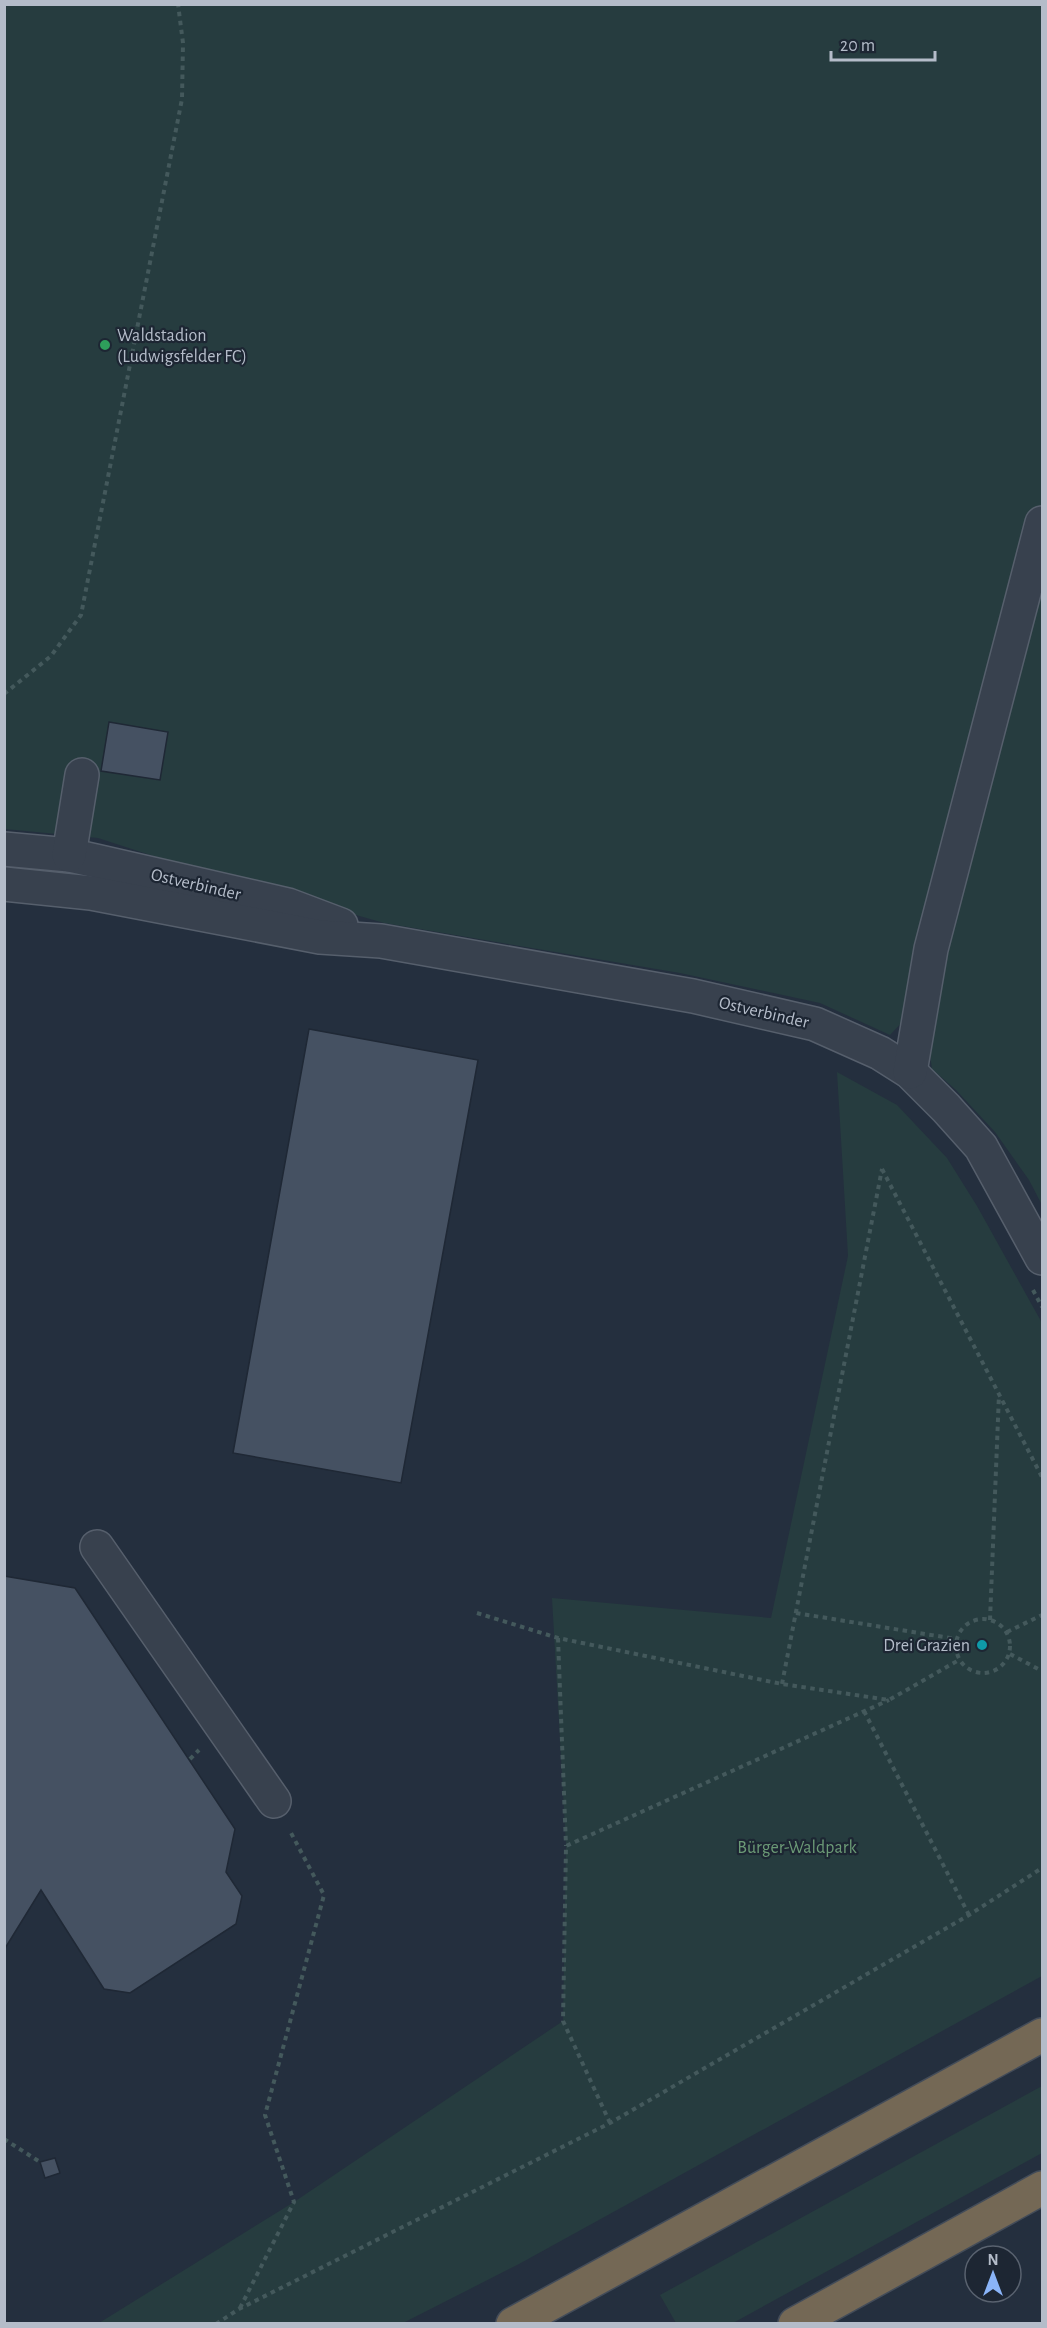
<svg xmlns="http://www.w3.org/2000/svg" width="1047" height="2328" viewBox="0 0 1047 2328" font-family="'Alegreya Sans',sans-serif">
  <style>
    .green { fill: #263c3f }
    .building { fill: #455162; stroke: #1f2835; stroke-width: 1.5 }
    .lines { fill: none; stroke-linecap: round; stroke-linejoin: round }
    .minor-casing { stroke: #565f6c; stroke-width: 36 }
    .highway-casing { stroke: #434c59; stroke-width: 36 }
    .path { stroke: #44595c; stroke-width: 4; stroke-dasharray: 4.5 4.5; stroke-linecap: butt }
    .minor { stroke: #38414e; stroke-width: 33 }
    .highway { stroke: #746855; stroke-width: 33 }
    .leisure-dot { fill: #2e9e5b; stroke: #1d2633; stroke-width: 2 }
    .culture-dot { fill: #0f9aa8; stroke: #1d2633; stroke-width: 2 }
    .labels { text-anchor: middle; stroke-width: 4.5; stroke-linejoin: round; paint-order: stroke }
    .poi-label { font-size: 18px; fill: #b4bcc9; stroke: #1d2633; text-anchor: start }
    .street-label { font-size: 18px; fill: #b4bcc9; stroke: #1d2633 }
    .park-label { font-size: 18px; fill: #6b9a76; stroke: #1d2633 }
  </style>
  <rect width="100%" height="100%" fill="#242f3e"/>
  <g class="green">
    <polygon points="5,5 1042,5 1042,1205 1029,1180 995,1132 956,1090 932,1069 922,1001 890,1035 820,1003 680,973 384,923 175,863 98,838 5,829"/>
    <polygon points="837,1072 897,1105 947,1158 977,1206 1042,1323 1042,1976 519,2264 403,2323 99,2323 294,2202 563,2021 566,1846 552,1598 771,1618 848,1256"/>
    <polygon points="1042,2086 1042,2153 733,2323 676,2323 660,2295"/>
  </g>
  <g class="building">
    <polygon points="109,722 168,732 160,780 101,771"/>
    <polygon points="309,1029 478,1060 401,1483 233,1453"/>
    <polygon points="4,1576 75,1588 235,1829 226,1872 242,1896 236,1924 130,1993 104,1989 41,1890 4,1950"/>
    <polygon points="55,2158 60,2173 45,2178 40,2162"/>
  </g>
  <g class="lines">
    <defs>
      <g id="minor">
        <polyline points="4,849 69,855 96,861 288,905 341,925"/>
        <polyline points="69,855 82,775"/>
        <polyline points="4,884 91,893 320,937 381,941 693,996 815,1024 880,1053 910,1072 946,1108 981,1147 1042,1258"/>
        <polyline points="910,1072 931,949 1042,523"/>
        <polyline points="97,1547 274,1801"/>
      </g>
      <g id="highway">
        <polyline points="513,2324 1042,2035"/>
        <polyline points="795,2324 1042,2188"/>
      </g>
    </defs>
    <use href="#minor" class="minor-casing"/>
    <use href="#highway" class="highway-casing"/>
    <g class="path">
      <polyline points="4,694 51,656 81,615 182,99 183,43 178,4"/>
      <polyline points="882,1169 1042,1477"/>
      <polyline points="1033,1290 1042,1307"/>
      <polyline points="477,1613 558,1638 782,1684 889,1700 959,1660"/>
      <polyline points="796,1613 956,1639"/>
      <circle cx="983" cy="1646" r="27"/>
      <polyline points="990,1620 999,1394"/>
      <polyline points="1007,1632 1042,1615"/>
      <polyline points="558,1638 566,1846"/>
      <polyline points="1010,1654 1042,1671"/>
      <polyline points="782,1684 882,1169"/>
      <polyline points="864,1711 969,1915"/>
      <polyline points="190,1759 199,1750"/>
      <polyline points="610,2123 563,2021 566,1846 889,1700"/>
      <polyline points="4,2139 40,2162"/>
      <polyline points="240,2308 294,2202 265,2115 324,1895 290,1831"/>
      <polyline points="216,2324 239,2309 610,2123 969,1915 1042,1868"/>
    </g>
    <use href="#minor" class="minor"/>
    <use href="#highway" class="highway"/>
  </g>
  <circle class="leisure-dot" cx="105" cy="345" r="6"/>
  <circle class="culture-dot" cx="982" cy="1645" r="6"/>
  <g class="labels">
    <g class="poi-label">
      <text x="117" y="341">Waldstadion<tspan x="117" dy="21">(Ludwigsfelder FC)</tspan></text>
      <text x="970" y="1651" text-anchor="end">Drei Grazien</text>
    </g>
    <g class="street-label">
      <text transform="translate(196 884) rotate(13)" y="6">Ostverbinder</text>
      <text transform="translate(764 1012) rotate(13)" y="6">Ostverbinder</text>
    </g>
    <g class="park-label">
      <text x="797" y="1853">Bürger-Waldpark</text>
    </g>
  </g>
  <rect width="1047" height="2328" fill="none" stroke="#b4bcc9" stroke-width="12"/>
  <g transform="translate(993 2274)"><circle r="28" fill="#1d2633" stroke="#59626f" stroke-width="1.5"/>
  <path d="M0-4.5L10 22L0 15L-10 22Z" fill="#8ab4f8"/>
  <text y="-9" font-size="16" font-weight="bold" text-anchor="middle" fill="#b4bcc9">N</text>
  </g>
  <path d="M831 51v9h104v-9" fill="none" stroke="#b4bcc9" stroke-width="3"/>
  <text x="840" y="51" font-size="18" fill="#b4bcc9" stroke="#1d2633" stroke-width="4.5" paint-order="stroke">20 m</text>
</svg>
